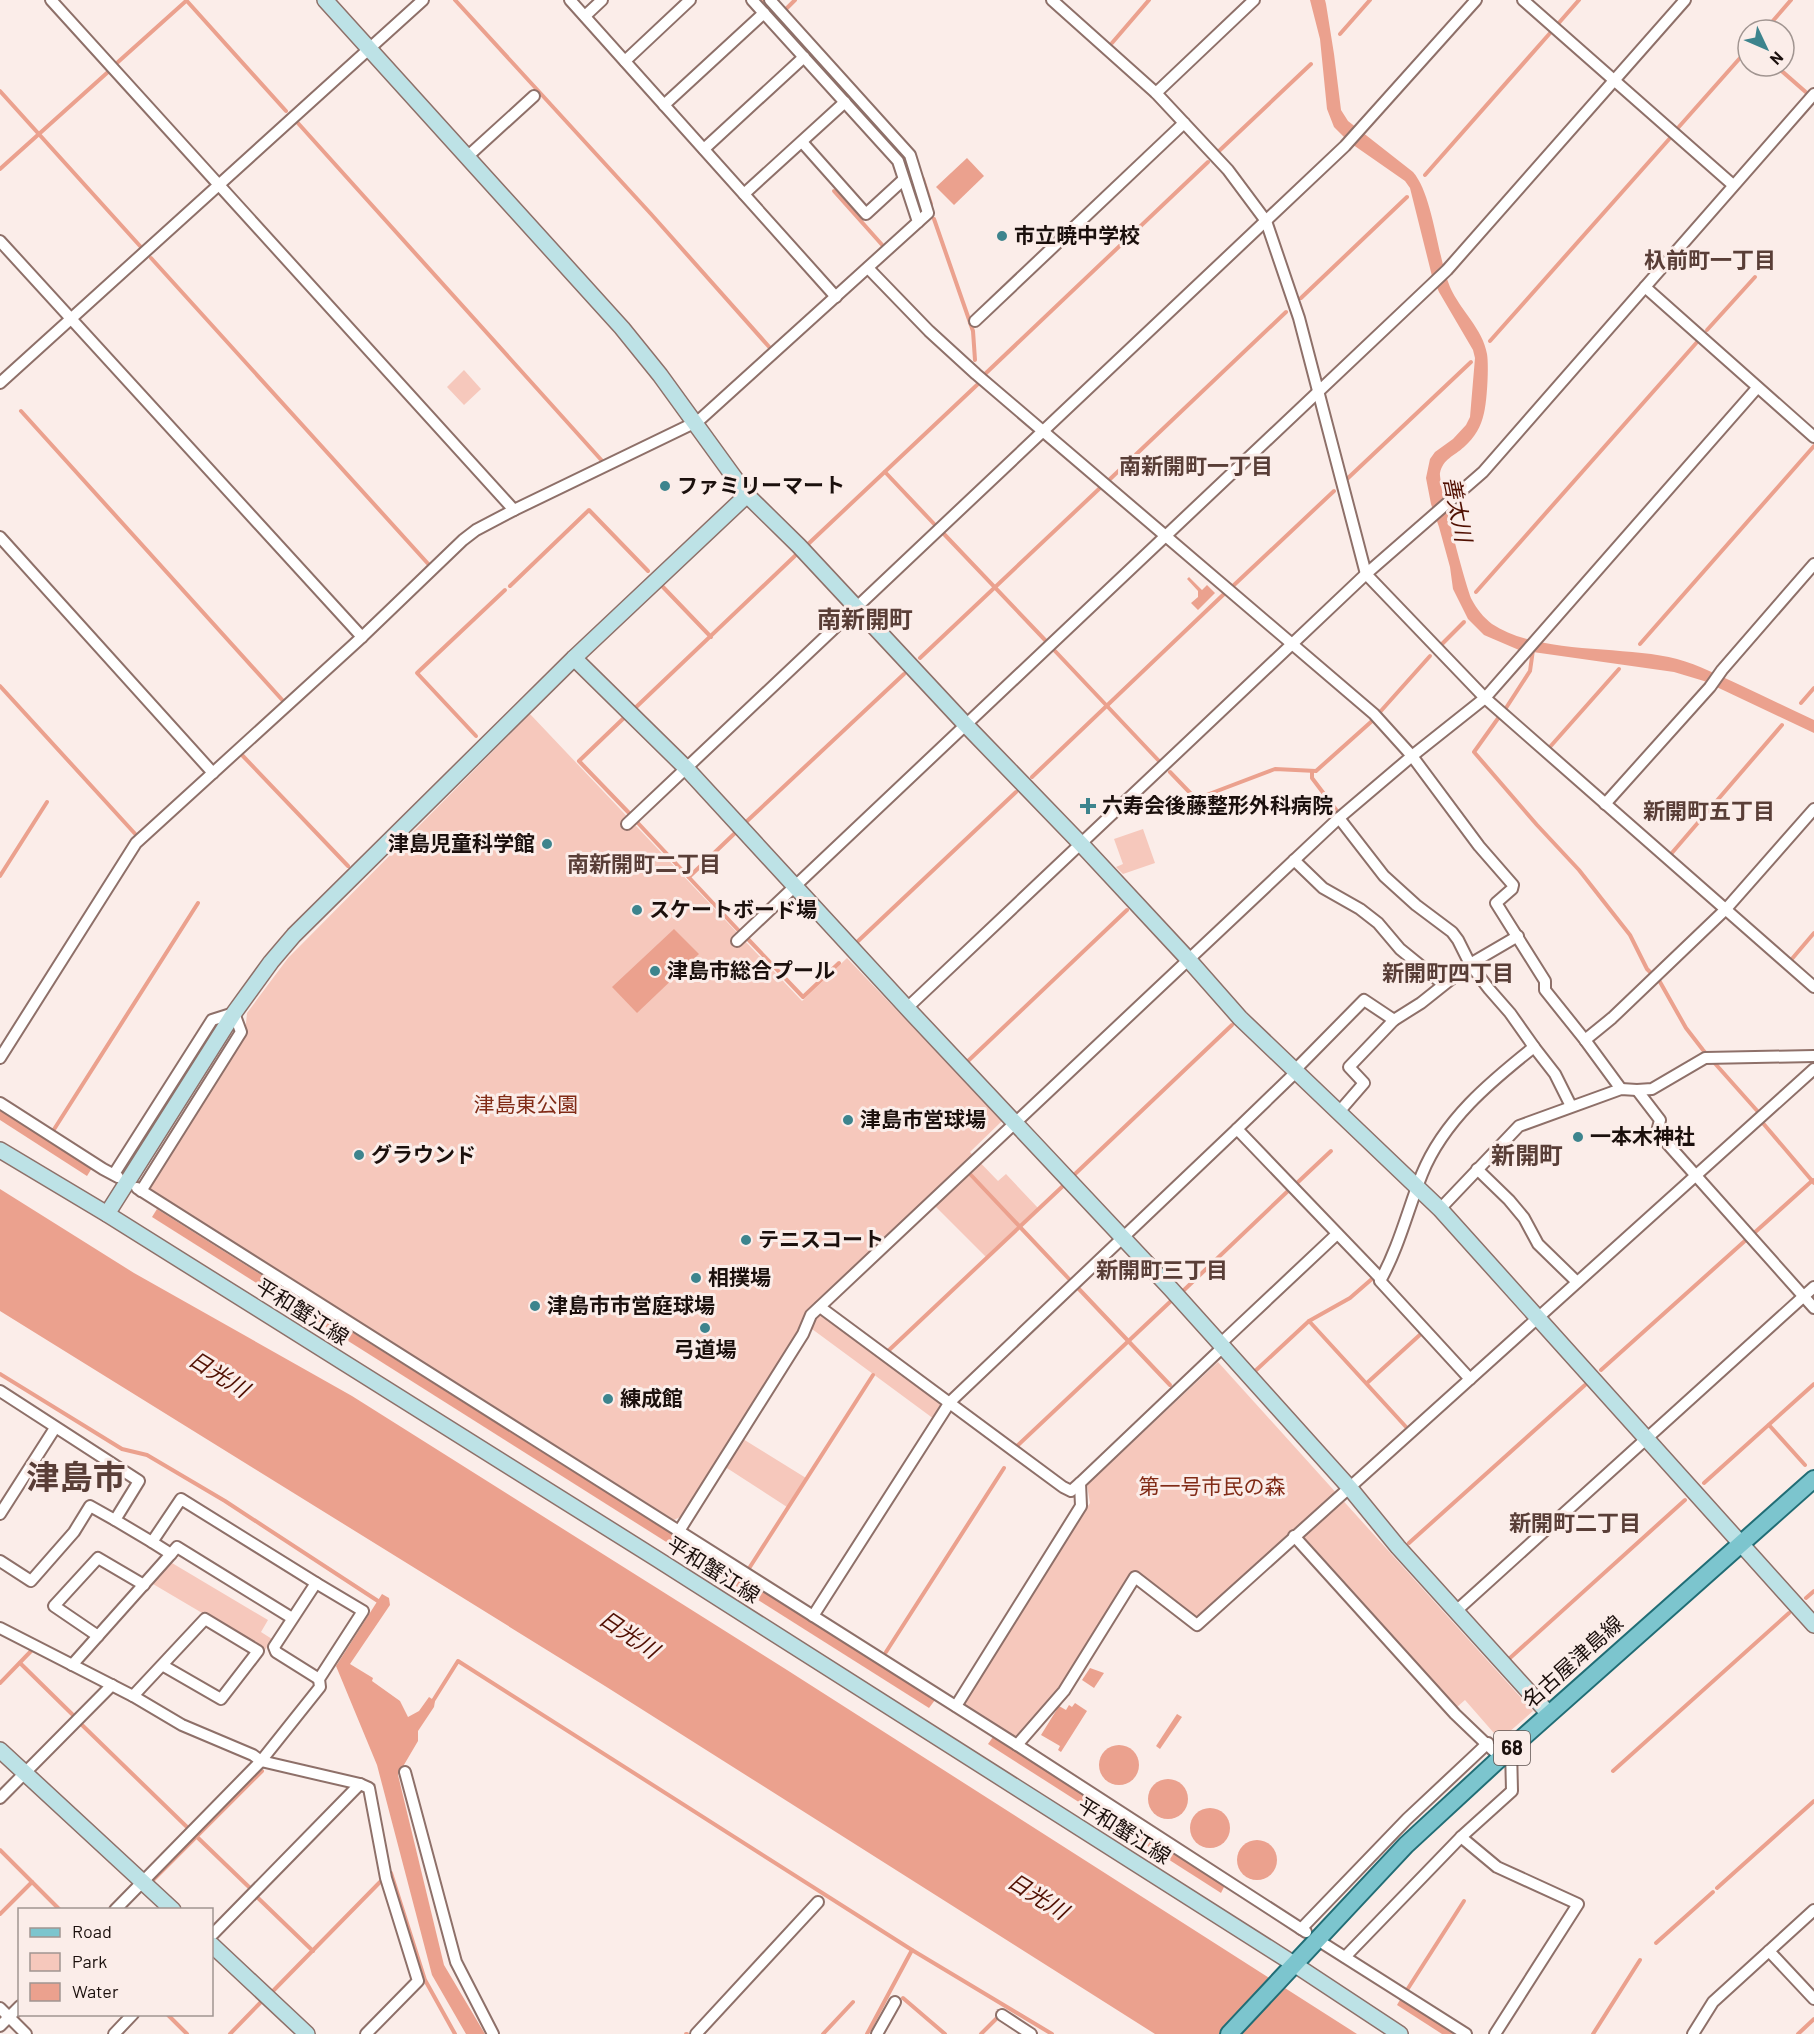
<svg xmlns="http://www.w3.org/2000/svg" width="1814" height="2034" viewBox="0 0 1814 2034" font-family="Barlow,'Noto Sans JP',sans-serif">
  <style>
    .green { fill: #f6c8bc }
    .water { fill: #eba18e }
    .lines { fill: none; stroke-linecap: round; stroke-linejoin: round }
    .stream { stroke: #eba18e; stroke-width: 4 }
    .street-casing { stroke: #8e7069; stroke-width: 14 }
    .secondary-casing { stroke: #8e7069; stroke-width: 18 }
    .primary-casing { stroke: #216d75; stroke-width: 20 }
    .street { stroke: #fff; stroke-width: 10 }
    .secondary { stroke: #bde2e6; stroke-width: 15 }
    .primary { stroke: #7cc5ce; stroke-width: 16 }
    .poi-dot { fill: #3d848d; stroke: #fbede9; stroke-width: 2 }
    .labels { text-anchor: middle; stroke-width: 6; stroke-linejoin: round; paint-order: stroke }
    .shield { fill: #fbede9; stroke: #5e524f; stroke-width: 1.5 }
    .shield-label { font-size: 20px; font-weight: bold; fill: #1b100d }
    .poi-label { font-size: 21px; font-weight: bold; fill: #1b100d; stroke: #fbede9; text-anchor: start }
    .park-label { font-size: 21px; fill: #812b16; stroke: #fbede9 }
    .street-label { font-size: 21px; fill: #1b100d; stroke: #fbede9 }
    .neighbourhood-label { font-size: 22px; font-weight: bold; fill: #593e37; stroke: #fbede9 }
    .water-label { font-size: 22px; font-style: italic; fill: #511002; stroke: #fbede9 }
    .quarter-label { font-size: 24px; font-weight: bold; fill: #593e37; stroke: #fbede9 }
    .town-label { font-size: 33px; font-weight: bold; fill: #593e37; stroke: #fbede9 }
  </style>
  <rect width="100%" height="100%" fill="#fbede9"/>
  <g class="green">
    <polygon points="464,370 481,389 464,405 447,387"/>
    <polygon points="530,714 802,1001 847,958 1002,1121 970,1152 998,1181 1006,1174 1038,1208 986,1257 928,1199 820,1300 821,1315 945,1403 934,1419 812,1329 802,1327 741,1420 743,1439 806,1478 787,1507 716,1461 680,1517 674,1520 147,1187 245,1034 247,1013 288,958"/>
    <polygon points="1143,829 1155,863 1123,874 1116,867 1123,864 1114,839"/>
    <polygon points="1218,1362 1533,1711 1500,1740 1465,1700 1457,1707 1297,1529 1197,1619 1192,1618 1134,1571 1068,1678 1018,1738 965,1705 965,1700 1090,1503 1087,1485"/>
    <polygon points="172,1563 268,1620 261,1632 272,1639 265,1650 153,1584"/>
  </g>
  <g class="water">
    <path d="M1310,0h15l1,4 8,50 7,56 7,11 65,51c20,23 24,83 37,115 10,23 33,42 37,67 2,12 0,47 -3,59 -3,14 -9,24 -20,34 -10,9 -21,12 -24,26 -2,7 26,116 32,127 4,8 12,18 20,24 46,31 132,21 185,35 22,6 43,17 63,26 25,12 49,23 74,35v13l-110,-52 -30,-9 -155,-22 -35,-15 -16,-16 -15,-30 -3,-22 -11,-40 -8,-23 -5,-26 4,-19 5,-7 18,-13 13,-14 4,-8 5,-59 -2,-8 -34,-58 -7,-16 -22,-88 -5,-7 -56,-39 -15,-15 -7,-18 -7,-70z"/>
    <polygon points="967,158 984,176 954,205 936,187"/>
    <polygon points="1189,577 1202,590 1207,585 1215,593 1198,610 1191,603 1198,597 1198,591 1187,579"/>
    <polygon points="674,929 699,954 637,1013 612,987"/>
    <polygon points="0,1108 92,1168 87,1176 0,1120"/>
    <polygon points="0,1189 134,1273 352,1396 787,1670 1357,2034 1155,2034 605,1686 0,1311"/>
    <polygon points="157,1209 935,1700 929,1708 152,1217"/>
    <polygon points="382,1594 389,1598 390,1605 350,1664 373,1678 372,1681 400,1701 408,1717 419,1711 429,1697 435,1701 434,1707 418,1731 418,1741 398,1775 444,1965 485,2034 466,2034 432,1975 377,1765 336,1666"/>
    <polygon points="1090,1668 1104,1673 1094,1688 1082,1680"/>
    <polygon points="1075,1703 1087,1711 1061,1752 1058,1750 1060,1746 1041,1735 1059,1706 1066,1710 1069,1705 1072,1707"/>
    <polygon points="1177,1714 1182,1717 1160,1749 1156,1746"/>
    <polygon points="993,1737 1225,1885 1221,1893 988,1744"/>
    <circle cx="1119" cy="1765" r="20"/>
    <circle cx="1168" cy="1799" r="20"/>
    <circle cx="1210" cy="1828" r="20"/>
    <circle cx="1257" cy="1860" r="20"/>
    <polygon points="1401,1998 1457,2034 1442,2034 1397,2005"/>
  </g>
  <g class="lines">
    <g class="stream">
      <polyline points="186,0 286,111"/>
      <polyline points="455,0 651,214 771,349"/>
      <polyline points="762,0 904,158 916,192"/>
      <polyline points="787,12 785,10 795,0"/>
      <polyline points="1557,25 1579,0"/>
      <polyline points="1765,30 1791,0"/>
      <polyline points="1340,34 1370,0"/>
      <polyline points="1112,43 1149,0"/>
      <polyline points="118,62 186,1"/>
      <polyline points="1776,66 1808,94"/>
      <polyline points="0,91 140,246"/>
      <polyline points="297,122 604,463"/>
      <polyline points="1677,129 1748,49"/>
      <polyline points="1219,151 1311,64"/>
      <polyline points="0,169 108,72"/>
      <polyline points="1425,175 1551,32"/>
      <polyline points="923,179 931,204"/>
      <polyline points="834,191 884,247"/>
      <polyline points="934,219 973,331 975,360"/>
      <polyline points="151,258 431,567"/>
      <polyline points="1301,298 1407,197"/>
      <polyline points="1707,330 1755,277"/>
      <polyline points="1490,341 1671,137"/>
      <polyline points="985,374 1208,162"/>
      <polyline points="21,411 285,703"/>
      <polyline points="885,472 936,526"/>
      <polyline points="1347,479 1471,362"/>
      <polyline points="1108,481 1286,312"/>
      <polyline points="944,534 1045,640"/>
      <polyline points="805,547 978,384"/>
      <polyline points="1234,585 1334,491"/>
      <polyline points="510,586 589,510 648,571"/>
      <polyline points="663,587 711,637"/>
      <polyline points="1476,592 1698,341"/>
      <polyline points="1442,644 1464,622"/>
      <polyline points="1640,644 1814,446"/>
      <polyline points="1055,651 1159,761"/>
      <polyline points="920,658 1100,488"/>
      <polyline points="0,686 138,837 139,836"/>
      <polyline points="1801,703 1814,688"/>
      <polyline points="1506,708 1530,671 1533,650"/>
      <polyline points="633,710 799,552"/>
      <polyline points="1380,712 1430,656"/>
      <polyline points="627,715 579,761 630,814"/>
      <polyline points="1499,717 1474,752 1537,825 1579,870 1608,907 1630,935 1647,969 1660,982 1686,1028 1703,1050 1760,1114 1762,1122 1814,1183"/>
      <polyline points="476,736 417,673 505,590"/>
      <polyline points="1549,748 1619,669"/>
      <polyline points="241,754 348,866"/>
      <polyline points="1170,772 1196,799 1275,769 1316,771 1372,721"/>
      <polyline points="1312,772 1312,778 1337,811"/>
      <polyline points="1032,777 1224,594"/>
      <polyline points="637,822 741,933"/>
      <polyline points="746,822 904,674"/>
      <polyline points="1671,854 1782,725"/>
      <polyline points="0,876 47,802"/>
      <polyline points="689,877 735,833"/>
      <polyline points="746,937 803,997 839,963"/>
      <polyline points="856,943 1016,792"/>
      <polyline points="1791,960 1814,933"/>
      <polyline points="968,1061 1127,910"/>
      <polyline points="53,1131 198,903"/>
      <polyline points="970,1174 1070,1280"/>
      <polyline points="1075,1174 1232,1025"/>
      <polyline points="1297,1183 1331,1151"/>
      <polyline points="1753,1234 1813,1180"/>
      <polyline points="1078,1288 1170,1385"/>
      <polyline points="1183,1291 1289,1190"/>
      <polyline points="1309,1321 1407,1428"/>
      <polyline points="887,1352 1064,1185"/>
      <polyline points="1601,1370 1747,1239"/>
      <polyline points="1253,1373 1309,1321 1350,1298 1373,1278"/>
      <polyline points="0,1374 122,1449 147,1455 225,1501 381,1603"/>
      <polyline points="1367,1383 1423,1332"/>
      <polyline points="1769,1425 1805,1465"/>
      <polyline points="1017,1446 1171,1301"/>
      <polyline points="1704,1483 1814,1384"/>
      <polyline points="1409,1543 1585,1385"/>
      <polyline points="748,1570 873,1375"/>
      <polyline points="1806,1598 1814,1591"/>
      <polyline points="886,1652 1004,1468"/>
      <polyline points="1510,1658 1685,1500"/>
      <polyline points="20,1663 74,1716"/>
      <polyline points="0,1683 33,1649 31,1648"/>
      <polyline points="431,1704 458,1661 912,1950 1052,2034"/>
      <polyline points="81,1724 188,1828"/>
      <polyline points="1613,1771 1789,1613"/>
      <polyline points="195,1835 250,1888"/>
      <polyline points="0,1850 60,1910"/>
      <polyline points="391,1873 425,1980 455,2034"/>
      <polyline points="153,1880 262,1771"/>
      <polyline points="1717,1888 1814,1801"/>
      <polyline points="257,1897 313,1951"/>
      <polyline points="0,1914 32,1882"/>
      <polyline points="1656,1943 1713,1892"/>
      <polyline points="1407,1990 1464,1901"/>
      <polyline points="272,1992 380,1882"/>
      <polyline points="903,1998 945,2034"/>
      <polyline points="167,2014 187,2034"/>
      <polyline points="17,2017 20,2014"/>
      <polyline points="230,2034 261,2002"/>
      <polyline points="686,2034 687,2034"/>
      <polyline points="823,2034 853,2002"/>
      <polyline points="867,2034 912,1950"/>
      <polyline points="981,2034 998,2017"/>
      <polyline points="1593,2034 1640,1960"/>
      <polyline points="1798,2034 1814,2019"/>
    </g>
    <defs>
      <g id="street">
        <polyline points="51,0 514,510"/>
        <polyline points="570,0 836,297"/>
        <polyline points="770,0 910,155 928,213 918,222"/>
        <polyline points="1052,0 1156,93 1228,170 1266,221 1299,318 1366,574 1485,698 1814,987"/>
        <polyline points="1523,0 1733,185"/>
        <polyline points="585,16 602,0"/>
        <polyline points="625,61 690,0"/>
        <polyline points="1156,93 1254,0"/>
        <polyline points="664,105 764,13"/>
        <polyline points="802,142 866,214 903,180"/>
        <polyline points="704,149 804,57"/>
        <polyline points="467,157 534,96"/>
        <polyline points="744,194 845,102"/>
        <polyline points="0,241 362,637"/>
        <polyline points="868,268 929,331 976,374 1374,714 1412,756 1479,846 1513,885 1512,889 1496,903 1545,981 1545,990 1585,1040 1621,1089"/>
        <polyline points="1645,287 1814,437"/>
        <polyline points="975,321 1184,123"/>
        <polyline points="0,383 423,0"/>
        <polyline points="695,424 918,222 898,161 752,0"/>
        <polyline points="0,537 213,773"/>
        <polyline points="1605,804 1710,687 1722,670 1814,564"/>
        <path d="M1339,818l45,58 32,29 36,27 6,8 12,24 19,25 21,24 24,34c-44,35 -90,73 -112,127 -14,35 -23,73 -42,107l90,98"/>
        <polyline points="627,824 1345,146 1476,0"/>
        <polyline points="1294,860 1323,888 1360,909 1378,923 1400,949 1443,984"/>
        <polyline points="737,941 1447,270 1685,0"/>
        <polyline points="907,1008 1366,574 1483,472 1814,94"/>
        <polyline points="1585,1040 1612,1018 1726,909 1814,809"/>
        <polyline points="1534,1047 1555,1074 1571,1106"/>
        <polyline points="0,1058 136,843 362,637 463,540 476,530 514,510 694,423"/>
        <polyline points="1294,1071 1364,1000 1394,1020"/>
        <polyline points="1637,1090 1660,1120 1657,1132 1814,1308"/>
        <polyline points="0,1103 103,1169 118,1177"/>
        <polyline points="1338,1113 1364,1083 1349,1067 1394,1020 1421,1003 1470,964 1518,936"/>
        <polyline points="1237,1129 1296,1072"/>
        <polyline points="1477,1169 1509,1200 1524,1218 1538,1244 1577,1282"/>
        <polyline points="114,1174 212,1020 234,1013 241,1032 141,1191"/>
        <polyline points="137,1188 1017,1745 1306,1932"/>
        <polyline points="1440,1209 1519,1126 1621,1089 1637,1090 1652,1089 1705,1058 1814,1056"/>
        <polyline points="820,1307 1063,1487 1071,1491 1080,1483"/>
        <polyline points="1220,1344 1337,1234"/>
        <polyline points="0,1391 139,1481 115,1520 152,1542 181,1499 316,1583 274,1647 276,1652 319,1679"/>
        <polyline points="0,1514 55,1428"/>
        <polyline points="679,1531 803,1334 811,1315 1339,818 1412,756 1485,698 1757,388"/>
        <polyline points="1294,1536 1455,1714 1501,1758"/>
        <polyline points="152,1542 171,1554 177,1547 292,1618"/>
        <polyline points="0,1561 31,1581 74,1532 90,1506 115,1520"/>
        <polyline points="1456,1611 1814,1287"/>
        <polyline points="813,1616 950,1402 1237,1129 1381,1279"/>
        <polyline points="0,1628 133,1696 182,1725 253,1755 261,1761 360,1784 369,1788 386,1878 418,1981 366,2034"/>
        <polyline points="98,1636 54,1606 98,1558 144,1585"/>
        <polyline points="72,1665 171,1554"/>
        <polyline points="133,1696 205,1619 258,1651 221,1699 162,1665"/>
        <polyline points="956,1706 1081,1506 1080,1483 1223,1347"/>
        <polyline points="1017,1745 1064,1691 1135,1577 1197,1625 1814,1069"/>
        <polyline points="405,1772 456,1962 493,2034"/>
        <polyline points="0,1798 112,1685"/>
        <polyline points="1461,1837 1497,1867 1578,1904 1495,2034"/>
        <polyline points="115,1910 261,1761 320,1687 319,1679 363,1611 316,1583"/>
        <polyline points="1301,1929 1407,1819 1488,1743"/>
        <polyline points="212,1935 360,1784"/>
        <polyline points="1324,1944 1466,2034"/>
        <polyline points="1769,1951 1814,1999"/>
        <polyline points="1345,1957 1461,1837 1512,1791 1511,1748"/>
        <polyline points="0,2008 26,2034"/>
        <polyline points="1002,2015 1031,2034"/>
        <polyline points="0,2026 20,2006"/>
        <polyline points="114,2034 133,2014"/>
        <polyline points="696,2034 818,1902"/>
        <polyline points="877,2034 895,2002"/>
        <polyline points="1693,2034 1713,2002 1814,1910"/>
      </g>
      <g id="secondary">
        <polyline points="325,0 622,328 660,375 747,495 799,546 965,724 1081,844 1188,959 1240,1018 1440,1209 1814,1625"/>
        <polyline points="574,658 687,769 907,1008 1171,1289 1349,1487 1398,1547 1549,1714"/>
        <polyline points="0,1150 107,1214 657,1559 1294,1964 1400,2034"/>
        <polyline points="107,1214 234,1013 271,962 294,935 574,658 747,495"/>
        <polyline points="0,1750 173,1910"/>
        <polyline points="212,1945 307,2034"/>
      </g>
      <polyline id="primary" points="1229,2034 1406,1845 1511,1748 1814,1479"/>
    </defs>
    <use href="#street" class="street-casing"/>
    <use href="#secondary" class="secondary-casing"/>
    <use href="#primary" class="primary-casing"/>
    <use href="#street" class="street"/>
    <use href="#secondary" class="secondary"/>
    <use href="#primary" class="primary"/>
  </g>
  <g class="poi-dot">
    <circle cx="1002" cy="236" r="6"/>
    <circle cx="665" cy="486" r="6"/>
    <path d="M1085 797h6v6h6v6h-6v6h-6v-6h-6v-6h6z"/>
    <circle cx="547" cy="844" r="6"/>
    <circle cx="637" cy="910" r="6"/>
    <circle cx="655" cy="971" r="6"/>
    <circle cx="848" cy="1120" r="6"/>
    <circle cx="1578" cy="1137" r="6"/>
    <circle cx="359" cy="1155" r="6"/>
    <circle cx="746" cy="1240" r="6"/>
    <circle cx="696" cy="1278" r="6"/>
    <circle cx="535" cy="1306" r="6"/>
    <circle cx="705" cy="1328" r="6"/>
    <circle cx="608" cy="1399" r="6"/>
  </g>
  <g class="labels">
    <rect class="shield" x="1494" y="1731" width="36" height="34" rx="4.5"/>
    <g class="shield-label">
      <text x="1512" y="1755">68</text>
    </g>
    <g class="poi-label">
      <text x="1014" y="243">市立暁中学校</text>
      <text x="677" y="493">ファミリーマート</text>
      <text x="1102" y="813">六寿会後藤整形外科病院</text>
      <text x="535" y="851" text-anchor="end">津島児童科学館</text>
      <text x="649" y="917">スケートボード場</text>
      <text x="667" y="978">津島市総合プール</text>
      <text x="860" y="1127">津島市営球場</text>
      <text x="1590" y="1144">一本木神社</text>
      <text x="371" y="1162">グラウンド</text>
      <text x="758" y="1247">テニスコート</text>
      <text x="708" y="1285">相撲場</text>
      <text x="547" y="1313">津島市市営庭球場</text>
      <text x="705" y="1357" text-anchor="middle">弓道場</text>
      <text x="620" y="1406">練成館</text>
    </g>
    <g class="park-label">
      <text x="526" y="1112">津島東公園</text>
      <text x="1212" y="1494">第一号市民の森</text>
    </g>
    <g class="street-label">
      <text transform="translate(302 1312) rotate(32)" y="7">平和蟹江線</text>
      <text transform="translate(713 1570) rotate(32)" y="7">平和蟹江線</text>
      <text transform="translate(1573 1662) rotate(-42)" y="7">名古屋津島線</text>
      <text transform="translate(1124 1831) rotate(32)" y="7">平和蟹江線</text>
    </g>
    <g class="neighbourhood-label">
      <text x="1710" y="268">杁前町一丁目</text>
      <text x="1196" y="474">南新開町一丁目</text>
      <text x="1709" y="819">新開町五丁目</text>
      <text x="644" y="872">南新開町二丁目</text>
      <text x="1448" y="981">新開町四丁目</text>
      <text x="1162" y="1278">新開町三丁目</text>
      <text x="1575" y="1531">新開町二丁目</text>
    </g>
    <g class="water-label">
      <text transform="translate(1458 509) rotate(79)" y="8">善太川</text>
      <text transform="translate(219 1374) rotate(32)" y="8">日光川</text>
      <text transform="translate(629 1634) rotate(34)" y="8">日光川</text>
      <text transform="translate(1038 1896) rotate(32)" y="8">日光川</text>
    </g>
    <g class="quarter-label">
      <text x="865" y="628">南新開町</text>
      <text x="1527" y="1164">新開町</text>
    </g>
    <g class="town-label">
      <text x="76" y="1489">津島市</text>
    </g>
  </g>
  <rect x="18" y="1908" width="195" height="108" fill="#fbede9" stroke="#a19591" stroke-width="1.5"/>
  <rect x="30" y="1928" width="30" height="9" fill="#7cc5ce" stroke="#a19591" stroke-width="1.5"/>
  <text x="72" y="1938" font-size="18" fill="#1b100d">Road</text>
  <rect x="30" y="1953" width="30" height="18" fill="#f6c8bc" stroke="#a19591" stroke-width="1.5"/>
  <text x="72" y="1968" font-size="18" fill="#1b100d">Park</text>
  <rect x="30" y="1983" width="30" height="18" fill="#eba18e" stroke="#a19591" stroke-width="1.5"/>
  <text x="72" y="1998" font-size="18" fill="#1b100d">Water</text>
  <g transform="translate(1766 48) rotate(134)"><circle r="28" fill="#fbede9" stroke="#a19591" stroke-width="1.5"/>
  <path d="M0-4.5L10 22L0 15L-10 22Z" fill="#3d848d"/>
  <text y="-9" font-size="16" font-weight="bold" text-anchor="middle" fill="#1b100d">N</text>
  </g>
</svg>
